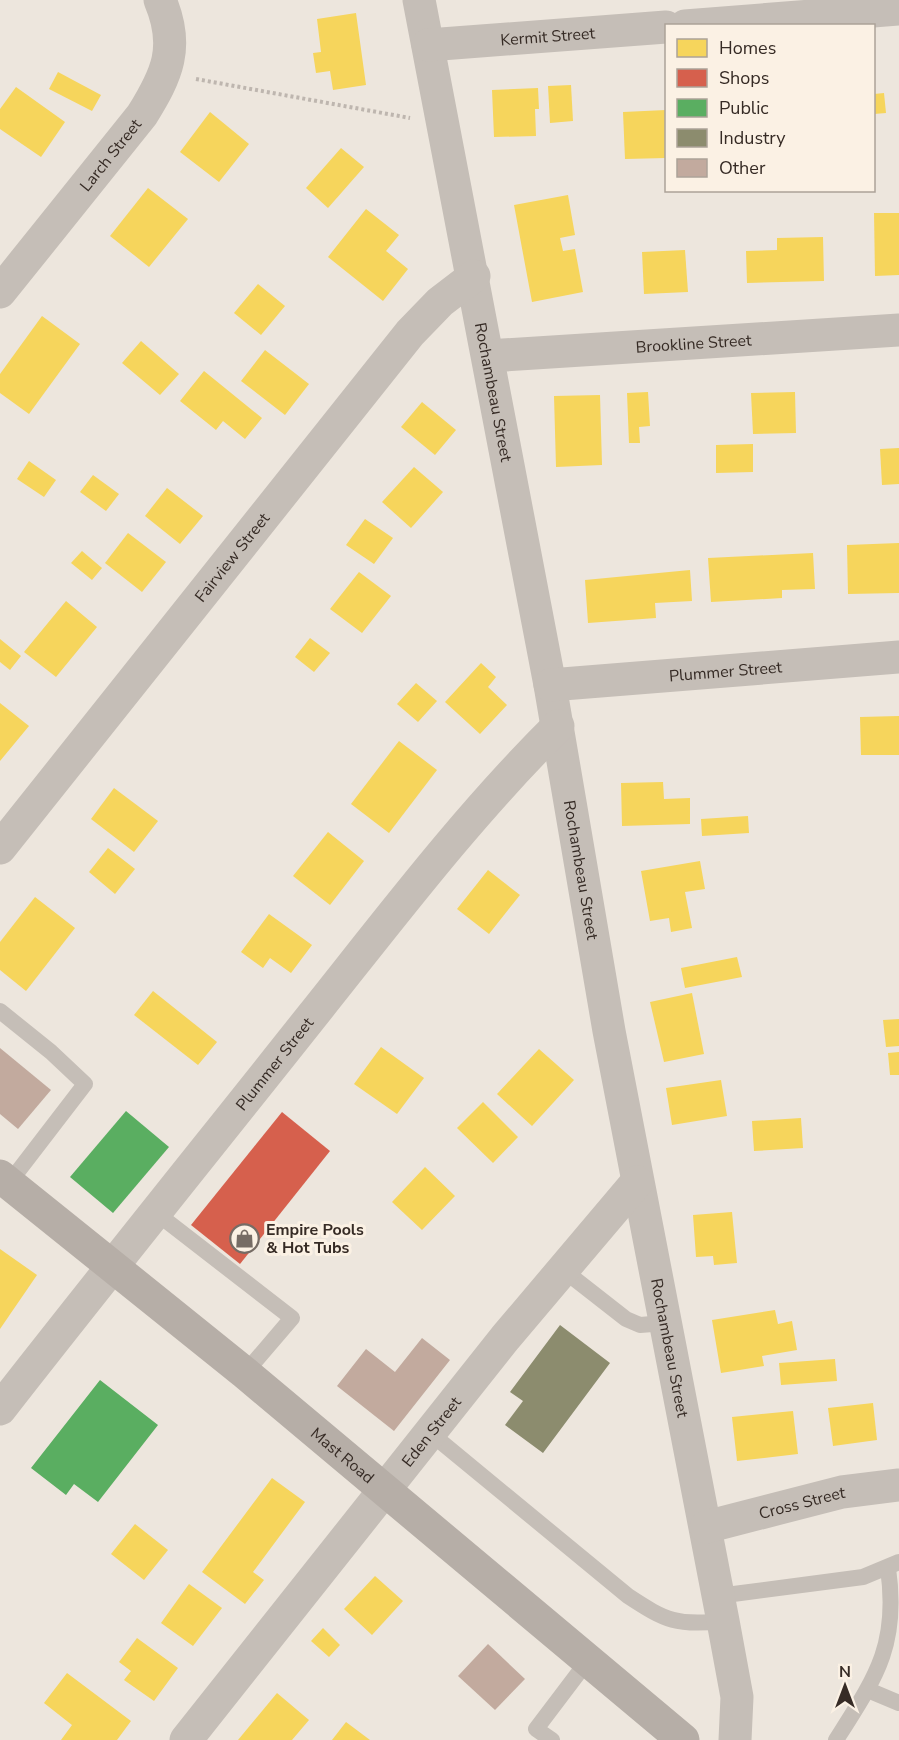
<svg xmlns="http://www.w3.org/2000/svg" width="899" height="1740" viewBox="0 0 899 1740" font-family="'Nunito Sans',sans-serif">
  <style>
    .homes { fill: #f6d55c }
    .shops { fill: #d6604d }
    .public { fill: #5aae61 }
    .industry { fill: #8c8c6e }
    .building { fill: #c2aa9e }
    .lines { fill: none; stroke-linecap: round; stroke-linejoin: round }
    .path { stroke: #beb6af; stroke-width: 4; stroke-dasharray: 3 3; stroke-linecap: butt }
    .service { stroke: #c5beb7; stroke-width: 16 }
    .minor { stroke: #c5beb7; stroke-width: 33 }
    .secondary { stroke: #b6aea7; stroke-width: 33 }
    .labels { text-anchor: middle; stroke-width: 6; stroke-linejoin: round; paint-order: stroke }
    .street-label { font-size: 16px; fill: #362b25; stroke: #fbf1e4 }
    .poi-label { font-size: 16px; font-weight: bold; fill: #362b25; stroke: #fbf1e4; text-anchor: start }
  </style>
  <rect width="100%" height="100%" fill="#ede6dd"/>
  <g class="homes">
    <polygon points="356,13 366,85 333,90 330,71 316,73 313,53 321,52 317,19"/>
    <polygon points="58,72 101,95 92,111 49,89"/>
    <polygon points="571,85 573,121 550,123 548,86"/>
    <polygon points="16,87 65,122 41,157 0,129 0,109"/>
    <polygon points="538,88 539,109 535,109 536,136 494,137 492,90"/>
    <polygon points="884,93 886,113 874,114 874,94"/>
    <polygon points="666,110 666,158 625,159 623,112"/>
    <polygon points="210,112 249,144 219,182 180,152"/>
    <polygon points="341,148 364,167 328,208 306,188"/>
    <polygon points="148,188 188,219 149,267 110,236"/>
    <polygon points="568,195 575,235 560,238 563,251 575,249 583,292 532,302 514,205"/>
    <polygon points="366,209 399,235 386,251 408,269 383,301 328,257"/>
    <polygon points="874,213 899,213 899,275 875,276"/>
    <polygon points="823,237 824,281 747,283 746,251 777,250 777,238"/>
    <polygon points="685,250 688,292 644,294 642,252"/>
    <polygon points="258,284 285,306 261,335 234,313"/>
    <polygon points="42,316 80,344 29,414 0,393 0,374"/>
    <polygon points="141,341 179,374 160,395 122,363"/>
    <polygon points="265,350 309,384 285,415 241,381"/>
    <polygon points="204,371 262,418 245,439 223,421 216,430 180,401"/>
    <polygon points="648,392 650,426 639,427 640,443 629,443 627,393"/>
    <polygon points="795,392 796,433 753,434 751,393"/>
    <polygon points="600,395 602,465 556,467 554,396"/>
    <polygon points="422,402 456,430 435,455 401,427"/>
    <polygon points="753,444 753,472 716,473 716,445"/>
    <polygon points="899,448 899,484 882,485 880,449"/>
    <polygon points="29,461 56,480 44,497 17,479"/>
    <polygon points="414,467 443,492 411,528 382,502"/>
    <polygon points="93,475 119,494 106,511 80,492"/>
    <polygon points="167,488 203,516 180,544 145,516"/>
    <polygon points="365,519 393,538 374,564 346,545"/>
    <polygon points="128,533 166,562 142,592 105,563"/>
    <polygon points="899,543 899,593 848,594 847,545"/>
    <polygon points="82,551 102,568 92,580 71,563"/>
    <polygon points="813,553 815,589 782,590 782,598 711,602 708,558"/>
    <polygon points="690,570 692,601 655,603 656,618 588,623 585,580"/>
    <polygon points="359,572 391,596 362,633 330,609"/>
    <polygon points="66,601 97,627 56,677 24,652"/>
    <polygon points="310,638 330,653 314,672 295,657"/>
    <polygon points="0,639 21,656 10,670 0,662"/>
    <polygon points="481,663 496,677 488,687 507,705 480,734 445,702"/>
    <polygon points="416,683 437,701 418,722 397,704"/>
    <polygon points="0,703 29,726 0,761"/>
    <polygon points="899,716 899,755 861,755 860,717"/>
    <polygon points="399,741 437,770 389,833 351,804"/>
    <polygon points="663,782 664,799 690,798 690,824 622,826 621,783"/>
    <polygon points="114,788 158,821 134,852 91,819"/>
    <polygon points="748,816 749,833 702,836 701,819"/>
    <polygon points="328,832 364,861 330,905 293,876"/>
    <polygon points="108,848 135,869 115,894 89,872"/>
    <polygon points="700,861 705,889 685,892 692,928 671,932 669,918 650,921 641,871"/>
    <polygon points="488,870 520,895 489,934 457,909"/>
    <polygon points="35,897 75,928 26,991 0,970 0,942"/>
    <polygon points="269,914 312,945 291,973 270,958 263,968 241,952"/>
    <polygon points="737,957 742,977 685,988 681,968"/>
    <polygon points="153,991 217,1042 198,1065 134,1015"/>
    <polygon points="692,993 704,1054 664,1062 650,1002"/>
    <polygon points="899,1019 899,1046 886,1047 883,1020"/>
    <polygon points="381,1047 424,1078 397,1114 354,1084"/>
    <polygon points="539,1049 574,1080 532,1126 497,1094"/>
    <polygon points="899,1052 899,1075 890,1075 888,1053"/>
    <polygon points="721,1080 727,1116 672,1125 666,1088"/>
    <polygon points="483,1102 518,1137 493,1163 457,1128"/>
    <polygon points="801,1118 803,1148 754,1151 752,1121"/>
    <polygon points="425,1167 455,1196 422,1230 392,1202"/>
    <polygon points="732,1212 737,1263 714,1265 713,1256 696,1257 693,1215"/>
    <polygon points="0,1249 37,1275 0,1329"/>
    <polygon points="775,1310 778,1324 792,1321 797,1350 762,1356 764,1366 721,1373 712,1320"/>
    <polygon points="835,1359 837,1381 781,1385 779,1363"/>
    <polygon points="873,1403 877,1440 833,1446 828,1408"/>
    <polygon points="793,1411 798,1454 737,1461 732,1417"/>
    <polygon points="272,1478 305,1502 253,1572 264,1580 245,1604 202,1572"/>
    <polygon points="135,1524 168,1550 144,1580 111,1554"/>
    <polygon points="375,1576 403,1601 372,1635 344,1609"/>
    <polygon points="189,1584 222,1608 193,1646 161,1623"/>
    <polygon points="323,1628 340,1645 329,1657 311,1641"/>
    <polygon points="137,1638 178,1668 154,1701 124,1680 131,1671 119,1662"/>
    <polygon points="67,1673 131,1721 117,1740 61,1740 72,1725 44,1703"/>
    <polygon points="277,1693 309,1720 292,1740 238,1740"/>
    <polygon points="346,1722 370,1740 332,1740"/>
  </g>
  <polygon class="shops" points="282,1112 330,1151 240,1264 191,1225"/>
  <g class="public">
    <polygon points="126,1111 169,1147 113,1213 70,1177"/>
    <polygon points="100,1380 158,1425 98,1502 74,1484 66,1495 31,1468"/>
  </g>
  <polygon class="industry" points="560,1325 610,1363 543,1453 505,1425 523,1401 510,1392"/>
  <g class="building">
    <polygon points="0,1048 51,1090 18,1129 0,1114"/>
    <polygon points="422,1338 450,1360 394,1431 337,1386 366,1349 395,1372"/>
    <polygon points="488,1644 525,1679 495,1710 458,1676"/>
  </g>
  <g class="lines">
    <polyline class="path" points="196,79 410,118"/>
    <g class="service">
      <polyline points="0,1011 51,1052 85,1084 9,1183"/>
      <polyline points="155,1212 292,1318 245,1373"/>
      <polyline points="562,1269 626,1319 640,1325 665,1323"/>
      <path d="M429,1432l199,164c38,25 49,30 95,25"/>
      <polyline points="718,1596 863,1577 899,1562"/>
      <polyline points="868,1690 899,1703"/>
      <polyline points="552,1740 536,1729 589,1659"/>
      <path d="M836,1740c40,-63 63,-95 52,-172"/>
    </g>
    <g class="minor">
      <path id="s1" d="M419,0l131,685 59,346 114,590 14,76 -2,43"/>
      <polyline points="685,26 899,9"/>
      <path id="s2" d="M428,45l238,-18"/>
      <path id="s3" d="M0,292l142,-177c25,-40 38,-68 18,-115"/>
      <path id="s4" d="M488,356l411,-26"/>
      <path id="s5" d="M550,685l349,-28"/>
      <path id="s6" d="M0,848l410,-515 30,-31 34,-26"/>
      <path id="s7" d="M0,1409c103,-132 208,-262 312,-393 79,-99 156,-201 246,-290"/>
      <path id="s8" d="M706,1527l136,-35 57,-7"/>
      <path id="s9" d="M186,1740l319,-402 132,-156"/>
    </g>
    <path class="secondary" id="s10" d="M0,1176l245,197 438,367"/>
  </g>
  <defs>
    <symbol id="shop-ring" viewBox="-11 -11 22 22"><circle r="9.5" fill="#fbf1e4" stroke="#766c65" stroke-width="1.5"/><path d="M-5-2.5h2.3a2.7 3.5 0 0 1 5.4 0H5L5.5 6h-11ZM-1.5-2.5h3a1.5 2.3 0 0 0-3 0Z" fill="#766c65"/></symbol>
  </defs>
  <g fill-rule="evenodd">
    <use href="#shop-ring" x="228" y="1222" width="33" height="33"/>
  </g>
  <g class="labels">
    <g class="street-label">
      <text dy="6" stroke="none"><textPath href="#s2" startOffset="120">Kermit Street</textPath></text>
      <text dy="6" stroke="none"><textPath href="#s3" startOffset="176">Larch Street</textPath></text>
      <text dy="6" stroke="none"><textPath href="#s4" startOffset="206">Brookline Street</textPath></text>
      <text dy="6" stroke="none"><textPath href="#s1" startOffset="399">Rochambeau Street</textPath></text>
      <text dy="6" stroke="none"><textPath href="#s6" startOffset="372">Fairview Street</textPath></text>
      <text dy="6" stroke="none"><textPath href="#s5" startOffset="176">Plummer Street</textPath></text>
      <text dy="6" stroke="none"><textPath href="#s1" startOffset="885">Rochambeau Street</textPath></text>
      <text dy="6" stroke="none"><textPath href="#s7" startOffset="441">Plummer Street</textPath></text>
      <text dy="6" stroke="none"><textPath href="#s1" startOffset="1371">Rochambeau Street</textPath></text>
      <text dy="6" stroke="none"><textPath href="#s9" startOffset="394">Eden Street</textPath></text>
      <text dy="6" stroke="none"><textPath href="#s10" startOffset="442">Mast Road</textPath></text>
      <text dy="6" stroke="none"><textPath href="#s8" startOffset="99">Cross Street</textPath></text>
    </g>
    <g class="poi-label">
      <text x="266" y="1235">Empire Pools<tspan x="266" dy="18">&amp; Hot Tubs</tspan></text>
    </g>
  </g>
  <rect x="665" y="24" width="210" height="168" fill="#fbf1e4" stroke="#aca298" stroke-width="1.5"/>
  <rect x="677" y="39" width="30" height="18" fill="#f6d55c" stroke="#aca298" stroke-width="1.5"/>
  <text x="719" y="54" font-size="18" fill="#362b25">Homes</text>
  <rect x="677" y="69" width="30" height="18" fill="#d6604d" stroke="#aca298" stroke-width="1.5"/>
  <text x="719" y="84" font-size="18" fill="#362b25">Shops</text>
  <rect x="677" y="99" width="30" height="18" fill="#5aae61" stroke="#aca298" stroke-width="1.5"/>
  <text x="719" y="114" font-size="18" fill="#362b25">Public</text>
  <rect x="677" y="129" width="30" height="18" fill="#8c8c6e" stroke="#aca298" stroke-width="1.5"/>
  <text x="719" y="144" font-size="18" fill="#362b25">Industry</text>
  <rect x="677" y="159" width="30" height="18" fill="#c2aa9e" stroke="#aca298" stroke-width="1.5"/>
  <text x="719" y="174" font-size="18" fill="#362b25">Other</text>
  <g transform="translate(845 1686)" stroke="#fbf1e4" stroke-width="4.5" paint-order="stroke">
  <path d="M0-4.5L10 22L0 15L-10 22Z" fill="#362b25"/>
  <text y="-9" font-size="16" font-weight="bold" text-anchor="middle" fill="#362b25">N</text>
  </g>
</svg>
